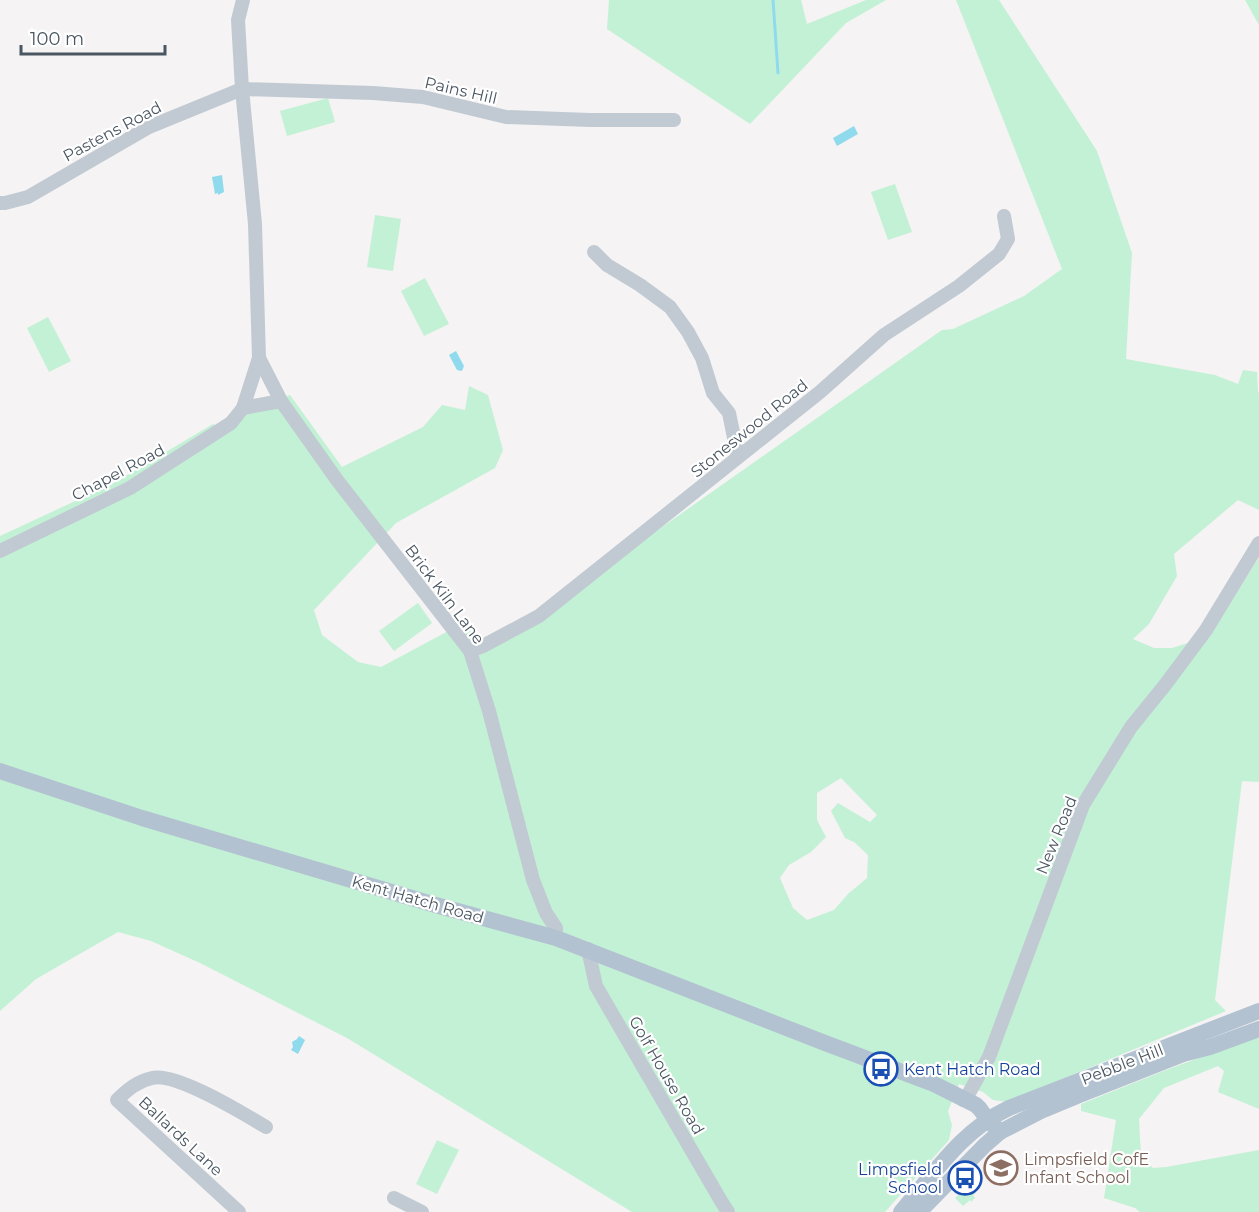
<svg xmlns="http://www.w3.org/2000/svg" width="1259" height="1212" viewBox="0 0 1259 1212" font-family="Montserrat,sans-serif">
  <style>
    .green { fill: #c3f1d5; fill-rule: evenodd }
    .water { fill: #90daee }
    .lines { fill: none; stroke-linecap: round; stroke-linejoin: round }
    .stream { stroke: #90daee; stroke-width: 3 }
    .minor { stroke: #c1cad2; stroke-width: 14 }
    .major { stroke: #b3c2d1; stroke-width: 16 }
    .labels { text-anchor: middle; stroke-width: 4.5; stroke-linejoin: round; paint-order: stroke }
    .street-label { font-size: 16px; fill: #4a5661; stroke: #fff }
    .transit-label { font-size: 16px; fill: #164399; stroke: #fff; text-anchor: start }
    .education-label { font-size: 16px; fill: #785e54; stroke: #fff; text-anchor: start }
  </style>
  <rect width="100%" height="100%" fill="#f5f3f3"/>
  <g class="green">
    <polygon points="609,0 801,0 807,24 866,0 886,0 846,23 750,124 607,29"/>
    <path d="M956,0h43l98,151 35,102 -6,106 89,16 23,9 5,-14 14,2 1,20 1,1v117l-21,-10 -64,54 3,22 -28,48 -16,15 21,9h18l38,-12 49,-79v225l-17,-1 -27,219 11,11 -219,91 -14,-2 -10,-8 -24,-8 -11,27 4,14 -3,15 -64,72h-253l-285,-174 -147,-75 -49,-22 -33,-9 -82,47 -36,32v-475l114,-53 99,-59 17,7 18,-21 42,-15 52,72 81,-40 19,-22 23,5 4,-24 19,9 15,55 -8,18 -99,55 -82,87 8,25 36,27 23,5 86,-46 13,31 141,-96 321,-226 11,-1 71,-33 38,-27zM841,778l36,37 -7,7 -32,-19 -7,8 14,27 9,4 14,13 -1,23 -19,16 -14,16 -27,10 -14,-12 -13,-30 9,-13 22,-13 15,-15 -9,-17v-27z"/>
    <polygon points="1245,0 1259,0 1259,25"/>
    <polygon points="328,98 335,122 287,136 280,111"/>
    <polygon points="895,184 912,232 888,240 871,192"/>
    <polygon points="375,215 401,219 393,271 367,267"/>
    <polygon points="425,278 449,324 424,336 401,291"/>
    <polygon points="48,317 71,361 49,372 27,328"/>
    <polygon points="418,603 432,623 394,651 379,631"/>
    <polygon points="1259,1036 1259,1109 1218,1092 1224,1071 1218,1066 1164,1088 1139,1119 1141,1156 1153,1168 1166,1167 1259,1150 1259,1212 1140,1212 1135,1208 1104,1198 1116,1120 1081,1111 1081,1104 1166,1070"/>
    <polygon points="437,1140 459,1150 437,1194 416,1184"/>
    <polygon points="975,1180 980,1186 975,1191 976,1193 973,1195 975,1198 971,1202 970,1200 963,1206 955,1198"/>
  </g>
  <g class="water">
    <polygon points="854,126 858,134 837,146 833,138"/>
    <polygon points="222,175 224,192 218,195 218,193 215,194 212,177"/>
    <polygon points="456,351 464,366 462,371 457,370 449,355"/>
    <polygon points="299,1036 305,1040 298,1054 291,1050 293,1047 292,1042 297,1039"/>
  </g>
  <g class="lines">
    <polyline class="stream" points="773,0 778,73"/>
    <g class="minor">
      <polyline points="243,0 238,20 242,89 255,224 259,358 281,401 337,480 470,651 489,711 533,880 546,913 556,928 556,938"/>
      <polyline points="0,203 5,203 28,197 149,127 242,89 373,93 423,97 506,117 590,120 674,120"/>
      <polyline points="594,252 607,265 640,285 670,307 688,332 702,358 713,393 729,413 738,457"/>
      <polyline points="259,358 243,408 281,401"/>
      <polyline points="0,551 130,488 231,423 243,408"/>
      <polyline points="470,651 483,646 539,616 820,392 884,335 959,286 999,254 1008,239 1004,216"/>
      <polyline points="588,949 596,986 721,1201 728,1212"/>
      <polyline points="963,1100 969,1093 989,1057 1083,805 1131,727 1165,685 1206,630 1259,543"/>
      <polyline points="394,1198 422,1212"/>
      <path d="M239,1212l-122,-112c11,-11 21,-19 35,-22 24,-6 92,36 114,49"/>
    </g>
    <g class="major">
      <polyline points="0,771 142,818 432,904 556,938 825,1043 934,1084 976,1105 980,1109 987,1119 1000,1132"/>
      <path d="M901,1212c33,-38 61,-82 108,-104l250,-97"/>
      <polyline points="919,1212 985,1145 1000,1132 1043,1110 1079,1095 1183,1054 1210,1047 1259,1029"/>
    </g>
  </g>
  <defs>
    <symbol id="bus-ring" viewBox="-11 -11 22 22"><circle r="9.5" fill="#fff" stroke="#1a4fb4" stroke-width="1.5"/><path d="M-5-6H5V4H4V6H2V4H-2V6H-4V4H-5ZM-3.5-4V0h7V-4ZM-3.5 1.2v1.5H-2V1.2ZM2 1.2v1.5H3.5V1.2Z" fill="#1a4fb4"/></symbol>
    <symbol id="school-ring" viewBox="-11 -11 22 22"><circle r="9.5" fill="#fff" stroke="#8d6e63" stroke-width="1.5"/><path d="M0-5L7-2L0 1L-7-2ZM-4 1L0 2.5L4 1V4Q0 6-4 4Z" fill="#8d6e63"/></symbol>
  </defs>
  <g fill-rule="evenodd">
    <use href="#bus-ring" x="862" y="1050" width="38" height="38"/>
    <use href="#school-ring" x="982" y="1149" width="38" height="38"/>
    <use href="#bus-ring" x="946" y="1159" width="38" height="38"/>
  </g>
  <g class="labels">
    <g class="street-label">
      <text transform="translate(461 90) rotate(13)" y="6">Pains Hill</text>
      <text transform="translate(112 131) rotate(-28)" y="6">Pastens Road</text>
      <text transform="translate(749 428) rotate(-39)" y="6">Stoneswood Road</text>
      <text transform="translate(118 472) rotate(-28)" y="6">Chapel Road</text>
      <text transform="translate(445 594) rotate(53)" y="6">Brick Kiln Lane</text>
      <text transform="translate(1056 835) rotate(-68)" y="6">New Road</text>
      <text transform="translate(418 899) rotate(16)" y="6">Kent Hatch Road</text>
      <text transform="translate(1122 1064) rotate(-21)" y="6">Pebble Hill</text>
      <text transform="translate(667 1075) rotate(60)" y="6">Golf House Road</text>
      <text transform="translate(181 1136) rotate(43)" y="6">Ballards Lane</text>
    </g>
    <g class="transit-label">
      <text x="904" y="1075">Kent Hatch Road</text>
      <text x="942" y="1175" text-anchor="end">Limpsfield<tspan x="942" dy="18">School</tspan></text>
    </g>
    <g class="education-label">
      <text x="1024" y="1165">Limpsfield CofE<tspan x="1024" dy="18">Infant School</tspan></text>
    </g>
  </g>
  <path d="M21 45v9h144v-9" fill="none" stroke="#4a5661" stroke-width="3"/>
  <text x="30" y="45" font-size="18" fill="#4a5661" stroke="#ffffff" stroke-width="4.5" paint-order="stroke">100 m</text>
</svg>
